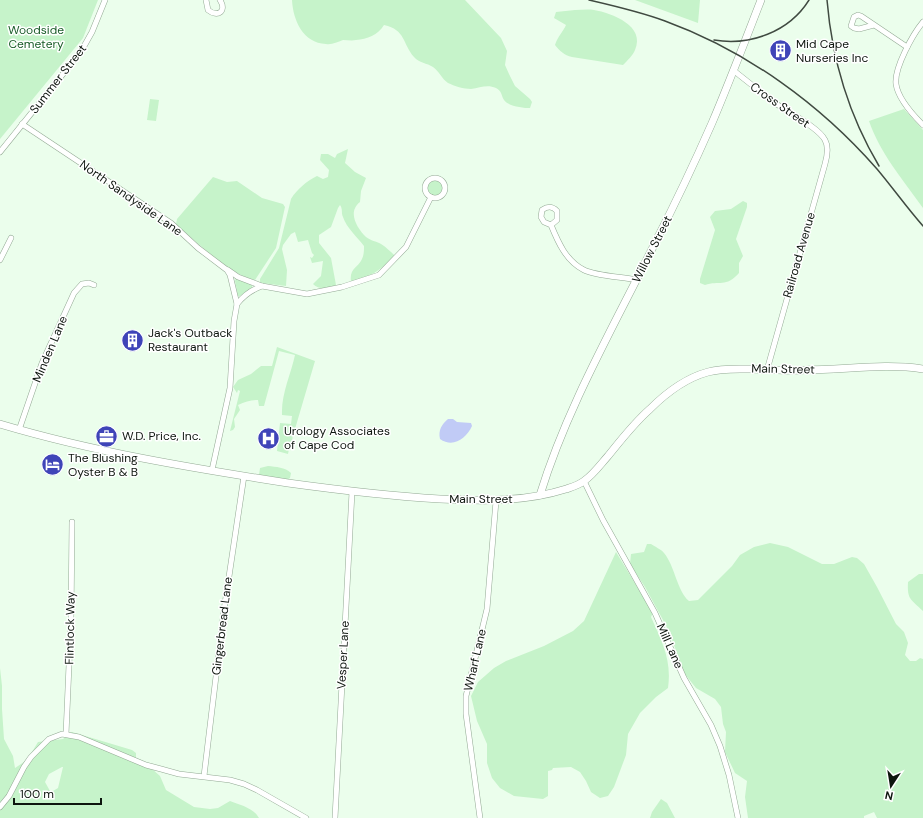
<svg xmlns="http://www.w3.org/2000/svg" width="923" height="818" viewBox="0 0 923 818" font-family="'DM Sans',sans-serif">
  <style>
    .green { fill: #c6f3ca; fill-rule: evenodd }
    .water { fill: #c1cbf6 }
    .lines { fill: none; stroke-linecap: round; stroke-linejoin: round }
    .street-casing { stroke: #93a994; stroke-width: 6 }
    .secondary-casing { stroke: #93a994; stroke-width: 8 }
    .street { stroke: #fff; stroke-width: 5 }
    .secondary { stroke: #fff; stroke-width: 7 }
    .rail { stroke: #404a41; stroke-width: 1.5 }
    .labels { text-anchor: middle; stroke-width: 3; stroke-linejoin: round; paint-order: stroke }
    .park-label { font-size: 12px; fill: #195c28; stroke: #fff }
    .poi-label { font-size: 12px; fill: #0d150e; stroke: #fff; text-anchor: start }
    .street-label { font-size: 12px; fill: #0d150e; stroke: #fff }
  </style>
  <rect width="100%" height="100%" fill="#ebfeec"/>
  <g class="green">
    <polygon points="0,0 98,0 83,38 0,139"/>
    <path d="M292,0h173l36,38 6,13 -2,14 4,9 6,12 15,13 2,3 -2,6c-7,0 -22,-2 -26,-8 -3,-5 -2,-9 -8,-12 -9,-4 -16,0 -25,1 -7,0 -17,-3 -23,-6 -6,-4 -9,-12 -15,-16 -6,-4 -14,-4 -19,-10 -12,-14 -8,-27 -30,-32 -6,10 -17,14 -28,15 -4,1 -9,0 -13,0 -6,2 -11,5 -17,4 -23,-1 -33,-24 -34,-44z"/>
    <polygon points="635,0 700,0 698,23"/>
    <path d="M575,10c6,0 13,-1 19,0 18,3 52,16 41,40 -2,5 -8,11 -12,15l-51,-8c-8,-2 -12,-6 -17,-12 3,-9 8,-13 11,-20l-12,-7 2,-6z"/>
    <polygon points="150,99 159,100 156,121 147,120"/>
    <path d="M904,109l19,21v78c-20,-28 -43,-55 -54,-87z"/>
    <path d="M348,149l-3,14 10,9 11,6 -5,13 -1,11c-13,10 -3,26 6,35 5,4 10,4 15,7 5,3 10,8 14,12 -12,12 -27,23 -44,26 -2,-14 7,-14 11,-23 2,-4 2,-9 2,-13 -6,-8 -18,-19 -21,-29 -2,-4 0,-8 -3,-12l-2,3 -7,19 -12,8v8l12,15 5,27c-7,3 -16,6 -23,-1l8,-8 2,-15 -11,2 -2,-6 2,1 2,-3 -2,-2 -4,-13 -10,2 -3,-10 -4,2 -8,11 -1,4 5,21 -1,16 -24,-3 -2,-1v-3l19,-31 12,-49c6,-10 16,-18 26,-23l6,3 5,-2 1,-7 -9,-10 1,-6h7l7,4 2,-4z"/>
    <path d="M213,177l14,5 10,-1 25,17 21,6 2,3 -9,41 -21,32c-23,-4 -61,-40 -79,-56l1,-5z"/>
    <circle cx="435" cy="188" r="8"/>
    <path d="M743,201l4,2v4l-11,32 7,17 -4,7v10c-13,15 -20,7 -34,12l-5,-2v-4l15,-49 -5,-13 5,-6 16,-2z"/>
    <polygon points="236,278 252,284 252,288 240,296 238,296 235,281"/>
    <path d="M277,347l38,14 -20,68 -2,1 -1,14h-2l-2,10 -11,-3 3,-28 11,1 1,-8 -10,-1c-1,-21 9,-41 13,-60l-16,-4 -15,55h-5l-1,-6c-7,0 -13,2 -20,5l2,5 -6,9 1,8 -2,3 -3,1 10,-40 -2,-1 -1,3 -4,-6 5,-7 13,-6 10,-8h11z"/>
    <path d="M268,466c8,1 17,1 23,7l-1,5 -3,2 -28,-5 1,-7z"/>
    <path d="M770,543l18,4 34,17h12l18,-7 5,1 7,6 13,23 19,37 8,8 4,11 -3,12 5,6h6l4,-3 3,1v159h-46l-3,-6 -10,4v2h-116l-3,-21 2,-16 -12,-8 -10,-21 1,-20 -3,-8 -2,-17 -6,-8 -19,-11 -12,-15 -15,-42 -24,-44 -15,-23 1,-10 13,-2 3,-8h4c4,3 10,5 13,9 11,13 13,38 25,48l9,-1 34,-34 8,-11 14,-8z"/>
    <path d="M616,552l37,61 -2,4c11,25 21,43 17,71l-12,9 -16,16 -12,21 -2,21 -12,32 -6,9 -8,2 -9,-6 -5,-11 -6,-9 -9,-5 -18,1 -1,2 -4,1v25l-5,3 -29,-3 -14,-8 -8,-10 -5,-15v-19l-10,-23 -6,-25 7,-14 16,-14 12,-7 38,-15 29,-15 11,-10z"/>
    <path d="M919,574h4v37c-12,-12 -16,-11 -15,-29z"/>
    <path d="M0,668l2,18v23l2,30 9,17 2,12 12,-8 11,-18 25,-3 9,-7 60,18 4,3v5l7,3 17,15 6,14 28,17 16,2 8,-1 12,-7c10,4 24,7 29,17h-259zM62,767h1l-5,21 -5,3h-3l-5,-9 4,-8z"/>
    <polygon points="661,799 667,803 675,818 650,818 652,812"/>
  </g>
  <path class="water" d="M448,419h5l4,3 14,1 1,3c-6,13 -19,22 -32,13 -2,-9 2,-15 8,-20z"/>
  <g class="lines">
    <defs>
      <g id="street">
        <path d="M206,0l2,10c10,8 19,1 12,-10"/>
        <path d="M923,22c-10,12 -29,46 -27,62 2,15 17,31 27,41"/>
        <polyline points="874,25 859,29 854,28 851,26 854,17 858,15 861,16 907,47"/>
        <path d="M733,70c15,12 30,24 45,35 12,8 41,23 47,35 4,7 2,17 0,24l-58,206"/>
        <polyline points="22,124 171,223 198,248 227,270 230,275 237,304 234,321 230,388 212,470"/>
        <polyline points="0,152 67,69 83,48 92,32 105,0"/>
        <circle cx="435" cy="188" r="10"/>
        <path d="M551,225l-7,-3 -3,-5 1,-7c6,-4 10,-4 15,1v9l-6,5c7,17 15,36 33,45 12,6 39,7 53,10"/>
        <polyline points="0,260 11,238"/>
        <polyline points="228,270 238,277 262,286 307,294 342,287 379,275 406,247 431,197"/>
        <path d="M237,304c7,-9 14,-14 25,-18"/>
        <polyline points="19,430 42,363 74,293 82,284 89,283 94,285"/>
        <polyline points="584,481 603,520 655,613 684,678 711,725 720,746 729,775 738,818"/>
        <polyline points="66,734 71,619 72,522"/>
        <polyline points="204,776 224,610 244,476"/>
        <polyline points="0,807 9,796 24,767 31,757 49,739 62,734 79,737 146,765 161,769 179,774 230,780 244,784 257,790 306,818"/>
        <polyline points="335,818 352,492"/>
        <polyline points="480,818 466,714 466,696 487,609 496,501"/>
      </g>
      <g id="secondary">
        <path d="M0,424c94,28 192,44 288,59 51,7 101,13 152,16 43,2 85,3 126,-10 6,-2 13,-4 18,-8 9,-6 16,-16 24,-25 13,-16 26,-33 42,-47 16,-16 36,-31 58,-37 14,-4 29,-3 43,-3 18,1 36,2 54,1 40,0 79,-7 118,-1"/>
        <path d="M540,495c27,-88 74,-169 115,-252 20,-39 39,-79 57,-120 17,-40 33,-82 49,-123"/>
      </g>
    </defs>
    <use href="#street" class="street-casing"/>
    <use href="#secondary" class="secondary-casing"/>
    <use href="#street" class="street"/>
    <use href="#secondary" class="secondary"/>
    <g class="rail">
      <path d="M589,0c26,6 52,12 76,21 82,30 155,83 212,148 16,19 30,39 46,57"/>
      <path d="M827,0c5,60 21,114 52,166"/>
      <path d="M714,40c36,6 75,-8 95,-40"/>
    </g>
  </g>
  <defs>
    <symbol id="building-disc" viewBox="-11 -11 22 22"><circle r="9.5" fill="#3f44b8" stroke="#fff"/><path d="M-4-6H4V6H1V3H-1V6H-4ZM-2.5-4.3h1.7v1.8h-1.7ZM.8-4.3h1.7v1.8H.8ZM-2.5-1h1.7V.8h-1.7ZM.8-1h1.7V.8H.8Z" fill="#fff"/></symbol>
    <symbol id="office-disc" viewBox="-11 -11 22 22"><circle r="9.5" fill="#3f44b8" stroke="#fff"/><path d="M-6-3h4V-5.5h4V-3h4V5H-6ZM-1-4.5V-3h2v-1.5ZM-6 0V1H6V0Z" fill="#fff"/></symbol>
    <symbol id="hospital-disc" viewBox="-11 -11 22 22"><circle r="9.5" fill="#3f44b8" stroke="#fff"/><path d="M-5-5h3v3.5h4V-5h3V5h-3V1.5h-4V5h-3Z" fill="#fff"/></symbol>
    <symbol id="hotel-disc" viewBox="-11 -11 22 22"><circle r="9.5" fill="#3f44b8" stroke="#fff"/><path d="M-6-4.5h1.5V1H6V5H4.5V3h-9V5H-6ZM-4 0a1.8 1.8 0 1 1 3.6 0ZM.5 0V-2.5h3Q6-2.5 6 0Z" fill="#fff"/></symbol>
  </defs>
  <g fill-rule="evenodd">
    <use href="#building-disc" x="768" y="38" width="25" height="25"/>
    <use href="#building-disc" x="120" y="328" width="25" height="25"/>
    <use href="#office-disc" x="94" y="424" width="25" height="25"/>
    <use href="#hospital-disc" x="256" y="426" width="25" height="25"/>
    <use href="#hotel-disc" x="40" y="452" width="25" height="25"/>
  </g>
  <g class="labels">
    <g class="park-label">
      <text x="36" y="34">Woodside<tspan x="36" dy="14">Cemetery</tspan></text>
    </g>
    <g class="poi-label">
      <text x="796" y="48">Mid Cape<tspan x="796" dy="14">Nurseries Inc</tspan></text>
      <text x="148" y="337">Jack's Outback<tspan x="148" dy="14">Restaurant</tspan></text>
      <text x="284" y="435">Urology Associates<tspan x="284" dy="14">of Cape Cod</tspan></text>
      <text x="122" y="440">W.D. Price, Inc.</text>
      <text x="68" y="462">The Blushing<tspan x="68" dy="14">Oyster B &amp; B</tspan></text>
    </g>
    <g class="street-label">
      <text transform="translate(58 79) rotate(-52)" y="4">Summer Street</text>
      <text transform="translate(780 105) rotate(35)" y="4">Cross Street</text>
      <text transform="translate(131 198) rotate(35)" y="4">North Sandyside Lane</text>
      <text transform="translate(652 249) rotate(-63)" y="4">Willow Street</text>
      <text transform="translate(799 255) rotate(-74)" y="4">Railroad Avenue</text>
      <text transform="translate(50 349) rotate(-67)" y="4">Minden Lane</text>
      <text transform="translate(783 369) rotate(1)" y="4">Main Street</text>
      <text x="481" y="503">Main Street</text>
      <text transform="translate(222 626) rotate(-83)" y="4">Gingerbread Lane</text>
      <text transform="translate(70 628) rotate(-89)" y="4">Flintlock Way</text>
      <text transform="translate(670 646) rotate(66)" y="4">Mill Lane</text>
      <text transform="translate(343 655) rotate(-87)" y="4">Vesper Lane</text>
      <text transform="translate(475 660) rotate(-77)" y="4">Wharf Lane</text>
    </g>
  </g>
  <g transform="translate(891 786) rotate(192)" stroke="#ffffff" stroke-width="3" paint-order="stroke">
  <path d="M0-3L7 15L0 10L-7 15Z" fill="#0d150e"/>
  <text y="-6" font-size="11" font-weight="bold" text-anchor="middle" fill="#0d150e">N</text>
  </g>
  <path d="M14 798v6h87v-6" fill="none" stroke="#0d150e" stroke-width="2"/>
  <text x="20" y="798" font-size="12" fill="#0d150e" stroke="#ffffff" stroke-width="3" paint-order="stroke">100 m</text>
</svg>
